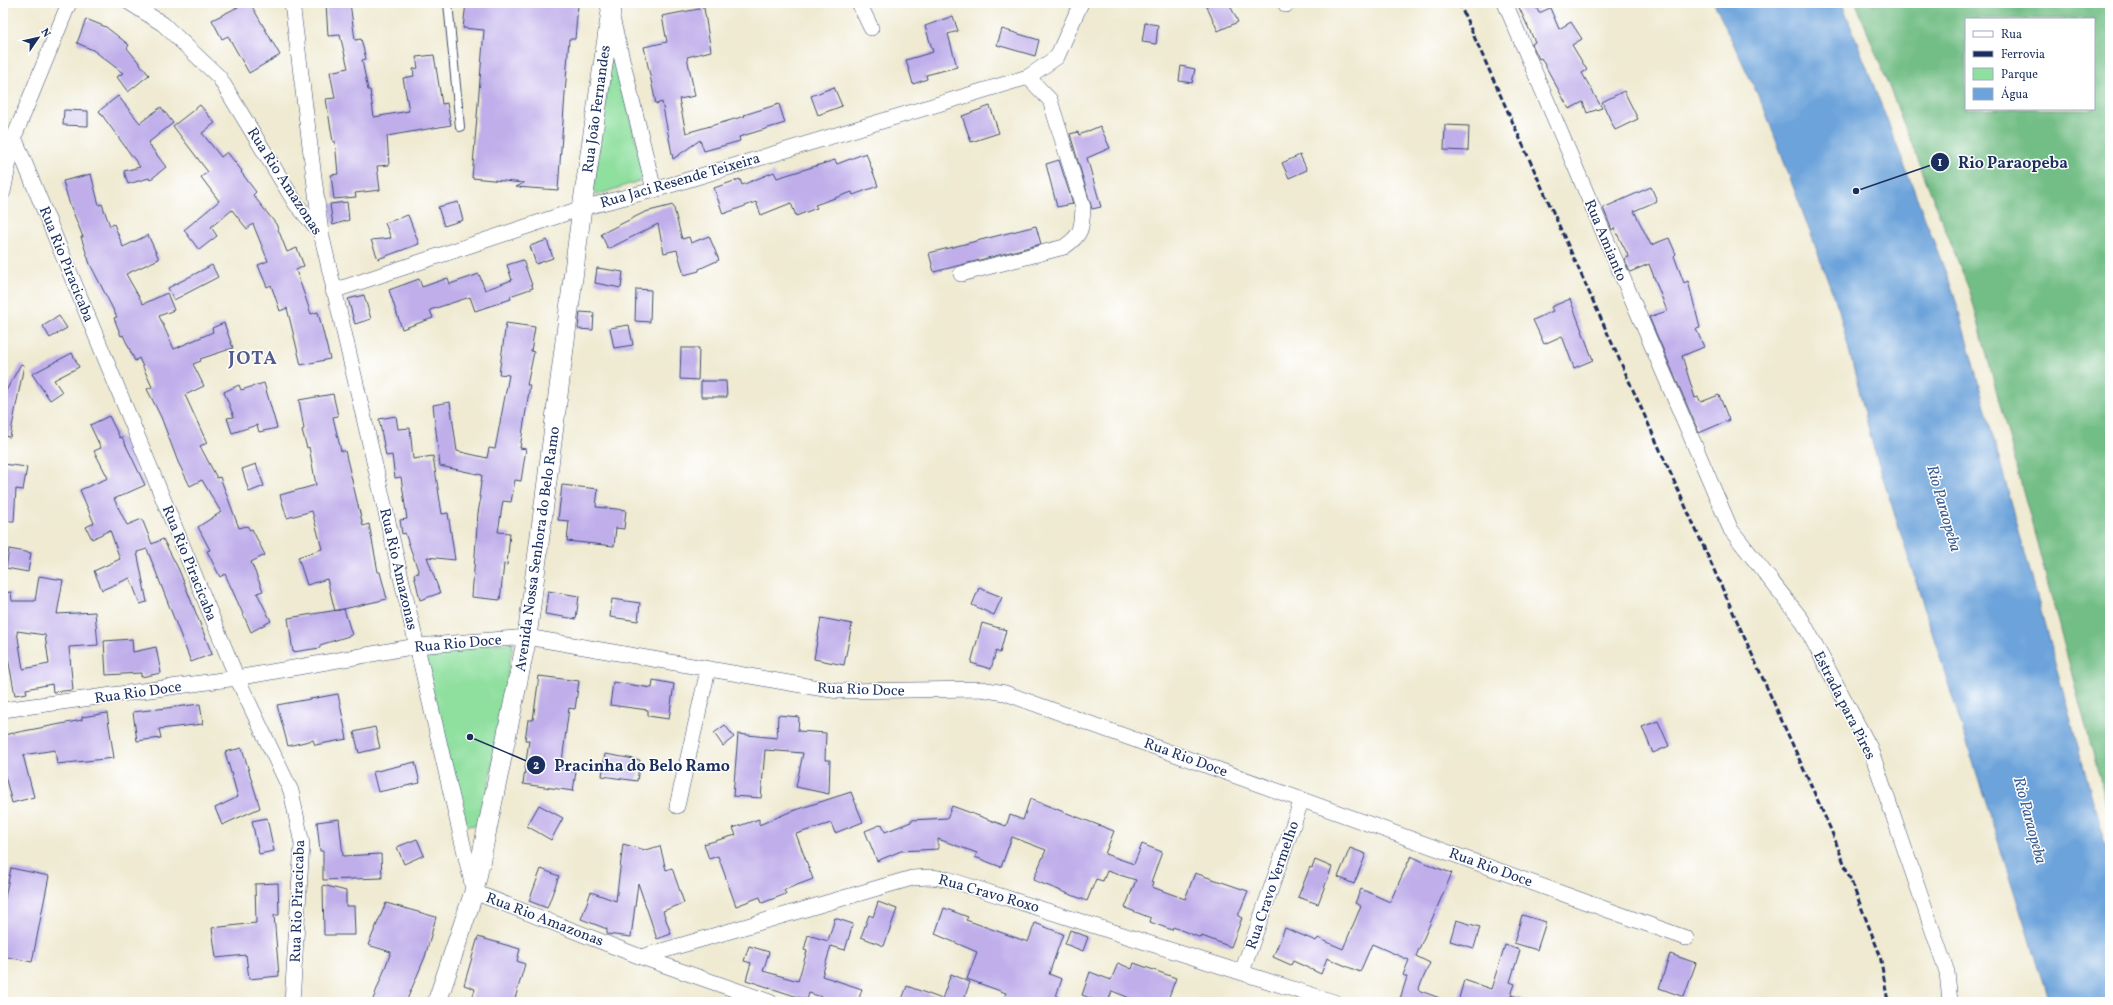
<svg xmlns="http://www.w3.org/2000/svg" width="2113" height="1005" viewBox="0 0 2113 1005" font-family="Vollkorn,serif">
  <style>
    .green { fill: #8fdf9f; stroke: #55877e }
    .forest { fill: #73be86; stroke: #477672; fill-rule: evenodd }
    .water { fill: #6ca3da; stroke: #44699c }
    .building { fill: #bfaeea; fill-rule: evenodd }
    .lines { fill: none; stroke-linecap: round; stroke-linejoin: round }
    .service-casing { stroke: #3b4b6f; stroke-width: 10 }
    .minor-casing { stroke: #3b4b6f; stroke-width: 16 }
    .tertiary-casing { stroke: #3b4b6f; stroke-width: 20 }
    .service { stroke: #fff; stroke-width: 8 }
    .minor { stroke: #fff; stroke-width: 15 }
    .tertiary { stroke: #fff; stroke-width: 19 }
    .rail { stroke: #1b2f5e; stroke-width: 3; stroke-dasharray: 6 3; stroke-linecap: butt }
    .labels { text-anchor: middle; stroke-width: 3; stroke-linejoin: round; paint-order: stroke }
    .street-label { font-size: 15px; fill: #1b2f5e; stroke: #fff }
    .water-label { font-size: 16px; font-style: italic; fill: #3b5d90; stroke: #fff }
    .district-label { font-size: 19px; font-weight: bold; letter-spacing: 1px; fill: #545b8f; stroke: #fff }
    .leader { fill: none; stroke: #1b2f5e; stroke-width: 1.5 }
    .callout-dot { fill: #1b2f5e; stroke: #fff; stroke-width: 1.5 }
    .mark-label { font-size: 12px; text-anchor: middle; font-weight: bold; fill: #fff }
    .callout-label { font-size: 16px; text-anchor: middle; font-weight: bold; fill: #1b2f5e; stroke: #fff; stroke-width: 3; stroke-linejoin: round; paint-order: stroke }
  </style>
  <rect width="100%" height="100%" fill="#fff"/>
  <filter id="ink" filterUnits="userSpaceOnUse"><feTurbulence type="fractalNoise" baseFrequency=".025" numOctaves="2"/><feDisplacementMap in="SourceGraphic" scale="8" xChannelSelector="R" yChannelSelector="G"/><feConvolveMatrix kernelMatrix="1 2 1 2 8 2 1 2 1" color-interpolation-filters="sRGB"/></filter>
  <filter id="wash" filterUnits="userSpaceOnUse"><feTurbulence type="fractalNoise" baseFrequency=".012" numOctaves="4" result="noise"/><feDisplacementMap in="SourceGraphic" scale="16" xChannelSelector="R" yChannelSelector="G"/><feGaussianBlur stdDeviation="0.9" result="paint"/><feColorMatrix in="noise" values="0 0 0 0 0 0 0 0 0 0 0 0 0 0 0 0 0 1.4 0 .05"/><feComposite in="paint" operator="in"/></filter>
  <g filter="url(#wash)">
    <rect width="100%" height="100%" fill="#efead1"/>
    <g class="green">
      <polygon points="615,54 645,177 639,181 597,195 593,191 611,60"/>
      <polygon points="513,643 482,825 465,826 420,648"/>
    </g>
    <path class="forest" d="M1856,3h254v814l-140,-525zM1966,19h128v90h-128z"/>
    <polygon class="water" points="1714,3 1842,3 1954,294 2110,863 2110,1002 2049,1002 1873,446 1839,310 1764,108"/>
    <g id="blocks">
      <g class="building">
        <polygon points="246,3 250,3 280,55 249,73 228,36 222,39 212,20"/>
        <polygon points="326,3 350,3 355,40 361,39 366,59 362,60 368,90 370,90 374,117 409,111 403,78 414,76 413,69 418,68 416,57 434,55 442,104 447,103 451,125 387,136 389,165 377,166 380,190 355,193 356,197 334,199 331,175 338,174 335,141 333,142 326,99 335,98 330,72 348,68 340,35 328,36"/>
        <polygon points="466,3 557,3 578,5 575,39 569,39 558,190 516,187 524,183 472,178 484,30 463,28"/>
        <polygon points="1205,3 1229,3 1238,22 1218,31"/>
        <polygon points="1517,3 1534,3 1539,13 1550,8 1559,29 1571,22 1582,39 1572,45 1587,70 1582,73 1602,108 1587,113 1583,102 1569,109 1541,58 1539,59 1532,44 1535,42"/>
        <polygon points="704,8 711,51 687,57 695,96 679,99 686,133 745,116 744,115 779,104 785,123 739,137 740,141 704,151 700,140 673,159 662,102 656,104 644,47 667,42 662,16"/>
        <polygon points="953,16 958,31 948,34 957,67 926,75 927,79 913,84 906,60 933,52 925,26"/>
        <polygon points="86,19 106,27 129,45 127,48 149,75 128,92 117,77 123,73 93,50 77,43"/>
        <polygon points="1145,23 1158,25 1156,44 1142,42"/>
        <polygon points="1002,29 1039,40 1035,56 997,45"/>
        <polygon points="1181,66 1195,69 1192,83 1179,81"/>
        <polygon points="834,87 842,106 818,115 811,96"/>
        <polygon points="1624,91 1638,119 1615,130 1602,102"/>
        <polygon points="118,96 140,123 161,107 173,123 148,143 166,167 150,180 149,178 128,184 124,171 140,167 99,111"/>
        <polygon points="200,105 215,123 202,133 221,157 227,152 242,171 241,172 256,192 253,195 276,224 287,252 297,248 304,266 296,270 311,314 318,312 330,359 301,365 287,308 280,311 271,285 267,287 258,265 268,261 253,224 247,229 232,210 211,227 217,236 199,250 184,230 219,201 201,177 208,172 173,126"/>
        <polygon points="990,106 999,133 971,142 962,116"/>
        <polygon points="64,110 88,111 88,126 63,125"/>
        <polygon points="1445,125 1469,126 1468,151 1444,150"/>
        <polygon points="1100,126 1110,148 1087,158 1101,207 1092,209 1070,134 1078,132 1079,135"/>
        <polygon points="866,153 878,186 853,195 852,192 815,205 817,208 796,216 791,203 761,215 756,202 723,214 714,188 740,179 742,185 774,172 777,178 835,160 837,164"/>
        <polygon points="1300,155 1307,170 1289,178 1282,163"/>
        <polygon points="1059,160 1073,204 1057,207 1046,164"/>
        <polygon points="91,174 99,205 102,204 110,226 114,224 123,247 148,235 159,259 126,274 143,304 167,293 174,310 159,316 174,349 213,332 212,328 224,323 233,348 200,359 201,361 193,364 204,386 185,395 207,443 200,446 217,478 220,477 239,528 247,526 250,530 252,529 265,555 251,562 263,591 257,593 271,621 251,632 225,574 220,577 207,551 210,550 198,527 221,512 202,480 190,486 178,462 161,417 147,389 152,387 139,358 135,361 123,335 121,336 114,318 117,317 90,264 81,237 83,237 69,202 63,181"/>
        <polygon points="1651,187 1657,201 1634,211 1651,245 1669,238 1676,254 1674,256 1684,283 1688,281 1700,328 1696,329 1704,347 1682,356 1695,398 1698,397 1701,402 1719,395 1729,420 1699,433 1649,317 1667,311 1649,264 1630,272 1624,259 1629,257 1614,228 1612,230 1603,208"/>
        <polygon points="347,202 349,220 333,225 330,204"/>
        <polygon points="458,202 463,220 444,226 438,207"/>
        <polygon points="673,205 682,239 689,237 691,243 709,236 719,260 699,269 699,271 684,275 677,250 664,253 658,224 608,249 601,234 645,212"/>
        <polygon points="408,215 419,244 378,259 371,240 391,238 385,223"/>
        <polygon points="1036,226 1041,244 934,272 929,253"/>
        <polygon points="547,240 553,258 536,264 530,246"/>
        <polygon points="523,260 533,288 510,296 511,299 475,311 470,297 430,310 433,318 402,329 389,290 419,279 422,287 448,278 450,284 479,274 485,290 512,280 507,265"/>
        <polygon points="212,265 218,277 174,300 168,288"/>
        <polygon points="597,268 623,272 621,288 595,283"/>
        <polygon points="636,289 651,290 650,322 635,321"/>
        <polygon points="364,295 371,319 355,324 348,299"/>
        <polygon points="1570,299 1593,360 1574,368 1562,336 1544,344 1533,320 1553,311 1551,307"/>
        <polygon points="580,312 594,313 593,330 578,329"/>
        <polygon points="59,316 67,328 50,338 43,326"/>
        <polygon points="506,323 535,327 531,351 534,352 527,385 530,385 520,448 526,449 521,481 515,480 511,502 503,501 498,532 510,533 507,565 504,564 500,600 472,597 478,513 481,497 479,497 482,475 440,466 433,405 450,402 457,451 487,458 489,448 495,449 509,375 499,374"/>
        <polygon points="629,325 633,345 614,348 610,328"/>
        <polygon points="681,348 699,348 698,380 680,379"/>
        <polygon points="72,353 79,367 54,380 62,392 50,400 32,374"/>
        <polygon points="21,364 24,365 10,437 3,436 3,396"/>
        <polygon points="701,381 726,381 727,397 701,397"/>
        <polygon points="264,383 277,428 259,432 257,425 232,433 227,418 234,417 224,392 239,385 241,390"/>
        <polygon points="333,394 338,416 333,417 341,451 345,451 363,526 369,524 378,572 380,572 387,599 335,611 327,579 307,585 298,557 322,549 312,511 287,518 280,495 316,485 309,447 307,448 302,430 304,429 299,400"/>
        <polygon points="109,416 120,438 122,437 133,460 145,485 114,499 127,525 142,519 152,544 163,539 179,570 212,654 191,662 147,549 137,552 147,602 140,604 130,578 102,590 94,571 120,559 110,530 92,539 86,527 94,523 80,490 108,478 94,451 101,448 90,425"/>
        <polygon points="396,416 398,429 410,428 413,459 433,456 442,514 448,513 455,560 427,557 440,593 420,600 414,574 419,573 405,533 402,534 400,520 407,519 401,477 395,478 392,455 386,456 379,419"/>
        <polygon points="3,464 27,467 23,490 16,489 14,521 3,521"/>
        <polygon points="256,464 264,486 249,492 242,469"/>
        <polygon points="562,485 598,489 596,507 626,510 624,529 616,528 614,546 567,541 569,521 558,520"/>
        <polygon points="9,549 31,553 28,572 6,568"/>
        <path d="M39,576l24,4 -6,34 38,-2 3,33 -29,2 4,43 -20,2 -1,-8 -26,5 1,4 -12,2 -7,-37 -5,1v-66l8,-1 1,9h23zM17,631l28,4 4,29 -26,5z"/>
        <polygon points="979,588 1002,597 994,615 972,605"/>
        <polygon points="548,591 579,596 576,619 545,614"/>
        <polygon points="612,599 640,603 638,621 610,617"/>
        <polygon points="344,609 352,635 320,645 320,648 293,652 288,618"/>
        <polygon points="821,618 852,624 844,665 814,659"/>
        <polygon points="982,623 1006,630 1000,653 996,651 991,669 971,663"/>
        <polygon points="132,639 133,652 156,647 161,673 141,677 141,673 106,675 104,641"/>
        <polygon points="539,676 579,681 575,709 569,708 561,769 576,772 573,791 523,784 529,740 525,740 528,720 533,720"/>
        <polygon points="653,680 674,684 669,719 648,716 648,710 610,705 613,682 652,688"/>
        <polygon points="338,694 347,739 315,745 313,740 288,746 277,705"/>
        <polygon points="200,704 203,724 159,729 161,738 137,741 133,712"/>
        <polygon points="107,713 114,758 57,764 55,750 23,755 34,797 12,803 3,768 3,735 82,720 82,717"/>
        <polygon points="778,715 799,717 798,731 826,733 825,760 830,760 829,794 796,787 803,753 765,750 761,798 733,796 738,734 777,738"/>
        <polygon points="1658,721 1669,746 1653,753 1642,727"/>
        <polygon points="725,725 734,737 723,746 714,733"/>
        <polygon points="375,727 380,748 359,753 354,732"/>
        <polygon points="242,748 260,808 222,825 215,808 238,797 225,752"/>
        <polygon points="605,754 640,760 637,781 602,776"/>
        <polygon points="415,762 420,783 378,792 373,772"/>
        <polygon points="851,792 863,822 835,833 831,823 796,834 813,879 784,890 786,894 762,903 760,897 736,906 718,856 709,859 704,844 736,835 733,828 759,819 759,825 792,811"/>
        <polygon points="1030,799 1114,831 1105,854 1134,864 1142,844 1162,852 1151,882 1154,883 1152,887 1185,899 1195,873 1248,891 1238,916 1242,918 1231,947 1202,936 1201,938 1173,927 1172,930 1150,922 1151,918 1125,908 1136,880 1107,871 1103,881 1096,879 1087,901 1033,880 1046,850 1012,837 1001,867 975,857 977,853 938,839 938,849 901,851 877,861 865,831 882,824 885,832 911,822 911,820 947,818 952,806 1006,826 1010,815 1023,820"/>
        <polygon points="539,805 563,818 551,840 527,826"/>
        <polygon points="267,818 274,851 259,854 252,821"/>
        <polygon points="339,819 343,856 381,854 382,878 323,880 323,851 320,851 317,822"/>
        <polygon points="417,839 424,855 404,864 397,847"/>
        <polygon points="623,844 645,850 660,846 666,870 672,868 684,903 663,911 671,934 657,939 638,883 631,937 607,934 607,929 581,919 591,892 616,901"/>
        <polygon points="1350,848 1366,854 1354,884 1338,877"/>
        <polygon points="1411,856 1434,867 1452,873 1416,956 1430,963 1418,990 1445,1000 1445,1002 1399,1002 1407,977 1403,975 1409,960 1372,944 1360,972 1327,958 1321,974 1293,961 1291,965 1273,957 1285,928 1316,941 1318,938 1343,949 1361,906 1355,903 1361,889 1390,902"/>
        <polygon points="1315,860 1332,867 1318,904 1298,897 1310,867 1312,868"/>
        <polygon points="11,868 49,876 32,962 3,956 3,907"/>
        <polygon points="541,869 559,876 547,908 529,901"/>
        <polygon points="278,883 279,915 274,915 279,976 249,979 246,955 216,958 212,928 256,923 255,884"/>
        <polygon points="323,885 346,891 346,906 354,906 355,935 324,935"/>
        <polygon points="878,902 897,909 884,946 861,937 869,915 873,917"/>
        <polygon points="386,903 436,917 425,957 406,1002 372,1002 391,952 368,945"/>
        <polygon points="944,908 968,917 966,920 1028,942 1035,923 1063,934 1049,974 1062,979 1054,1002 1002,1002 1006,993 967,979 977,952 935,934"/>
        <polygon points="1522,915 1546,922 1537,950 1514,943"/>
        <polygon points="835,918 853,924 845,950 831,946 822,976 862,989 858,1002 838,1002 809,993 807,1000 746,980 751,963 744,961 749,946 769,952 763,971 798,981 807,951 804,950 808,935 828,941"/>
        <polygon points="1456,920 1480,927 1474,948 1450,941"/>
        <polygon points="1070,930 1088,937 1083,951 1065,944"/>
        <polygon points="478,937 520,949 517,961 525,964 514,1002 471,1002 475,989 464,985"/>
        <polygon points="1505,945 1520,950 1510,982 1515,984 1511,995 1523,999 1523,1002 1458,1002 1464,980 1491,989"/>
        <polygon points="1670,954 1696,963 1684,997 1659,988"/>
        <polygon points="1118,963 1132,969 1134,963 1176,978 1167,1002 1140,1002 1112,991 1108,1002 1100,1002 1082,995 1090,972 1111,980"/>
        <polygon points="951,974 970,982 963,1002 901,1002 907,986 942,999"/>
      </g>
    </g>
  </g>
  <g filter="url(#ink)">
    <use href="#blocks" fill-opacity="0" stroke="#3b4b6f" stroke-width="1"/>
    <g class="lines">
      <defs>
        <polyline id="service" points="448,3 460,127"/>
        <g id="minor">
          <polyline points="130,3 163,24 219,77 296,204 321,233 474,892 641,957 770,1002"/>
          <polyline points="292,3 321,233"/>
          <polyline points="859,3 871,28"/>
          <polyline points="1285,3 1286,5"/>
          <polyline points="1505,3 1731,530 1802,620 1870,748 1947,972 1950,1002"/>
          <polyline points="612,18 654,190"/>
          <polyline points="14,137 237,678 291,791 302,844 292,1002"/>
          <polyline points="3,192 14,137 69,3"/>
          <path d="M961,274l103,-27c18,-12 18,-19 19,-40l-33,-107 -22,-23"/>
          <polyline points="333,291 582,208 654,190 1028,77 1057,57 1081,3"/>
          <polyline points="3,710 237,678 417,646 527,637 818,688 839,691 981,689 1005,693 1686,938"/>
          <polyline points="677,806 708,670"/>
          <polyline points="641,957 912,878 930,877 947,879 1334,1002"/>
          <polyline points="1242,972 1302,799"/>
        </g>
        <polyline id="tertiary" points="437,1002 474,892 527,637 582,208 611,11 610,3"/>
      </defs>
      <use href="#service" class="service-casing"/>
      <use href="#minor" class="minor-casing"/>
      <use href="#tertiary" class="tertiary-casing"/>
      <use href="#service" class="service"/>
      <use href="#minor" class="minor"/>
      <use href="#tertiary" class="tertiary"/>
      <polyline class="rail" points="1459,3 1831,830 1880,955 1888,1002"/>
    </g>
  </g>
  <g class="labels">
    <g class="street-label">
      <text transform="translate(596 109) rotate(-82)" y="5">Rua João Fernandes</text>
      <text transform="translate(680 180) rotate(-16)" y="5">Rua Jaci Resende Teixeira</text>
      <text transform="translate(285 181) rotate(57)" y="5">Rua Rio Amazonas</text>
      <text transform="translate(1606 240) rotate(67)" y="5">Rua Amianto</text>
      <text transform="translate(67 264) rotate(68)" y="5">Rua Rio Piracicaba</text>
      <text transform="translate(537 549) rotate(-82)" y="5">Avenida Nossa Senhora do Belo Ramo</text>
      <text transform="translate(190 563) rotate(68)" y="5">Rua Rio Piracicaba</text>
      <text transform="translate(399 569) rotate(77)" y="5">Rua Rio Amazonas</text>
      <text transform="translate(458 643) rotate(-5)" y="5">Rua Rio Doce</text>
      <text transform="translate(861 689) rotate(2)" y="5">Rua Rio Doce</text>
      <text transform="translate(138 692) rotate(-8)" y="5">Rua Rio Doce</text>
      <text transform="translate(1845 705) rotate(63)" y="5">Estrada para Pires</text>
      <text transform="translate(1186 757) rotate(20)" y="5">Rua Rio Doce</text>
      <text transform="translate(1491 867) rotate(20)" y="5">Rua Rio Doce</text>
      <text transform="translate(1272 885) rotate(-71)" y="5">Rua Cravo Vermelho</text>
      <text transform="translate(989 893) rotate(16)" y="5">Rua Cravo Roxo</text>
      <text transform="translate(297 901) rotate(-88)" y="5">Rua Rio Piracicaba</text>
      <text transform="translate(545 919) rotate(21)" y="5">Rua Rio Amazonas</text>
    </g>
    <g class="water-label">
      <text transform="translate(1945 508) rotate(74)" y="6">Rio Paraopeba</text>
      <text transform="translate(2031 820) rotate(75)" y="6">Rio Paraopeba</text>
    </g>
    <g class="district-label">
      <text x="253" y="364">JOTA</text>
    </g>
  </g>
  <path class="leader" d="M1856 191L1940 162M470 737L536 765"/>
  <g class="callout-dot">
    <circle cx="1856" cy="191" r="4"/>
    <circle cx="470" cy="737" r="4"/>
    <circle cx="1940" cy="162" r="10"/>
    <circle cx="536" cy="765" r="10"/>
  </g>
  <g class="mark-label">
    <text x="1940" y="166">1</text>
    <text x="536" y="769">2</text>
  </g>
  <g class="callout-label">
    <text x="2013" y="168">Rio Paraopeba</text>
    <text x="642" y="771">Pracinha do Belo Ramo</text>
  </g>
  <rect width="2113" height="1005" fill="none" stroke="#fff" stroke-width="16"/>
  <rect x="1965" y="18" width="130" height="92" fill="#ffffff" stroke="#a4acbf"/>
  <rect x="1973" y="31" width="20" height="6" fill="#ffffff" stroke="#a4acbf"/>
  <text x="2001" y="38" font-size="12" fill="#1b2f5e">Rua</text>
  <rect x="1973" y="51" width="20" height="6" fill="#1b2f5e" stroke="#a4acbf"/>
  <text x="2001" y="58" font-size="12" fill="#1b2f5e">Ferrovia</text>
  <rect x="1973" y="68" width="20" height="12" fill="#8fdf9f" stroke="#a4acbf"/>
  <text x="2001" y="78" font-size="12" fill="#1b2f5e">Parque</text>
  <rect x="1973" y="88" width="20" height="12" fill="#6ca3da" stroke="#a4acbf"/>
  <text x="2001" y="98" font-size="12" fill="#1b2f5e">Água</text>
  <g transform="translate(38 38) rotate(56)" stroke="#ffffff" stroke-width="3" paint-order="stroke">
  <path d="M0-3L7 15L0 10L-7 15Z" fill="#1b2f5e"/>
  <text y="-6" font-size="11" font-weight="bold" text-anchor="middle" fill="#1b2f5e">N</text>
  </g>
</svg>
